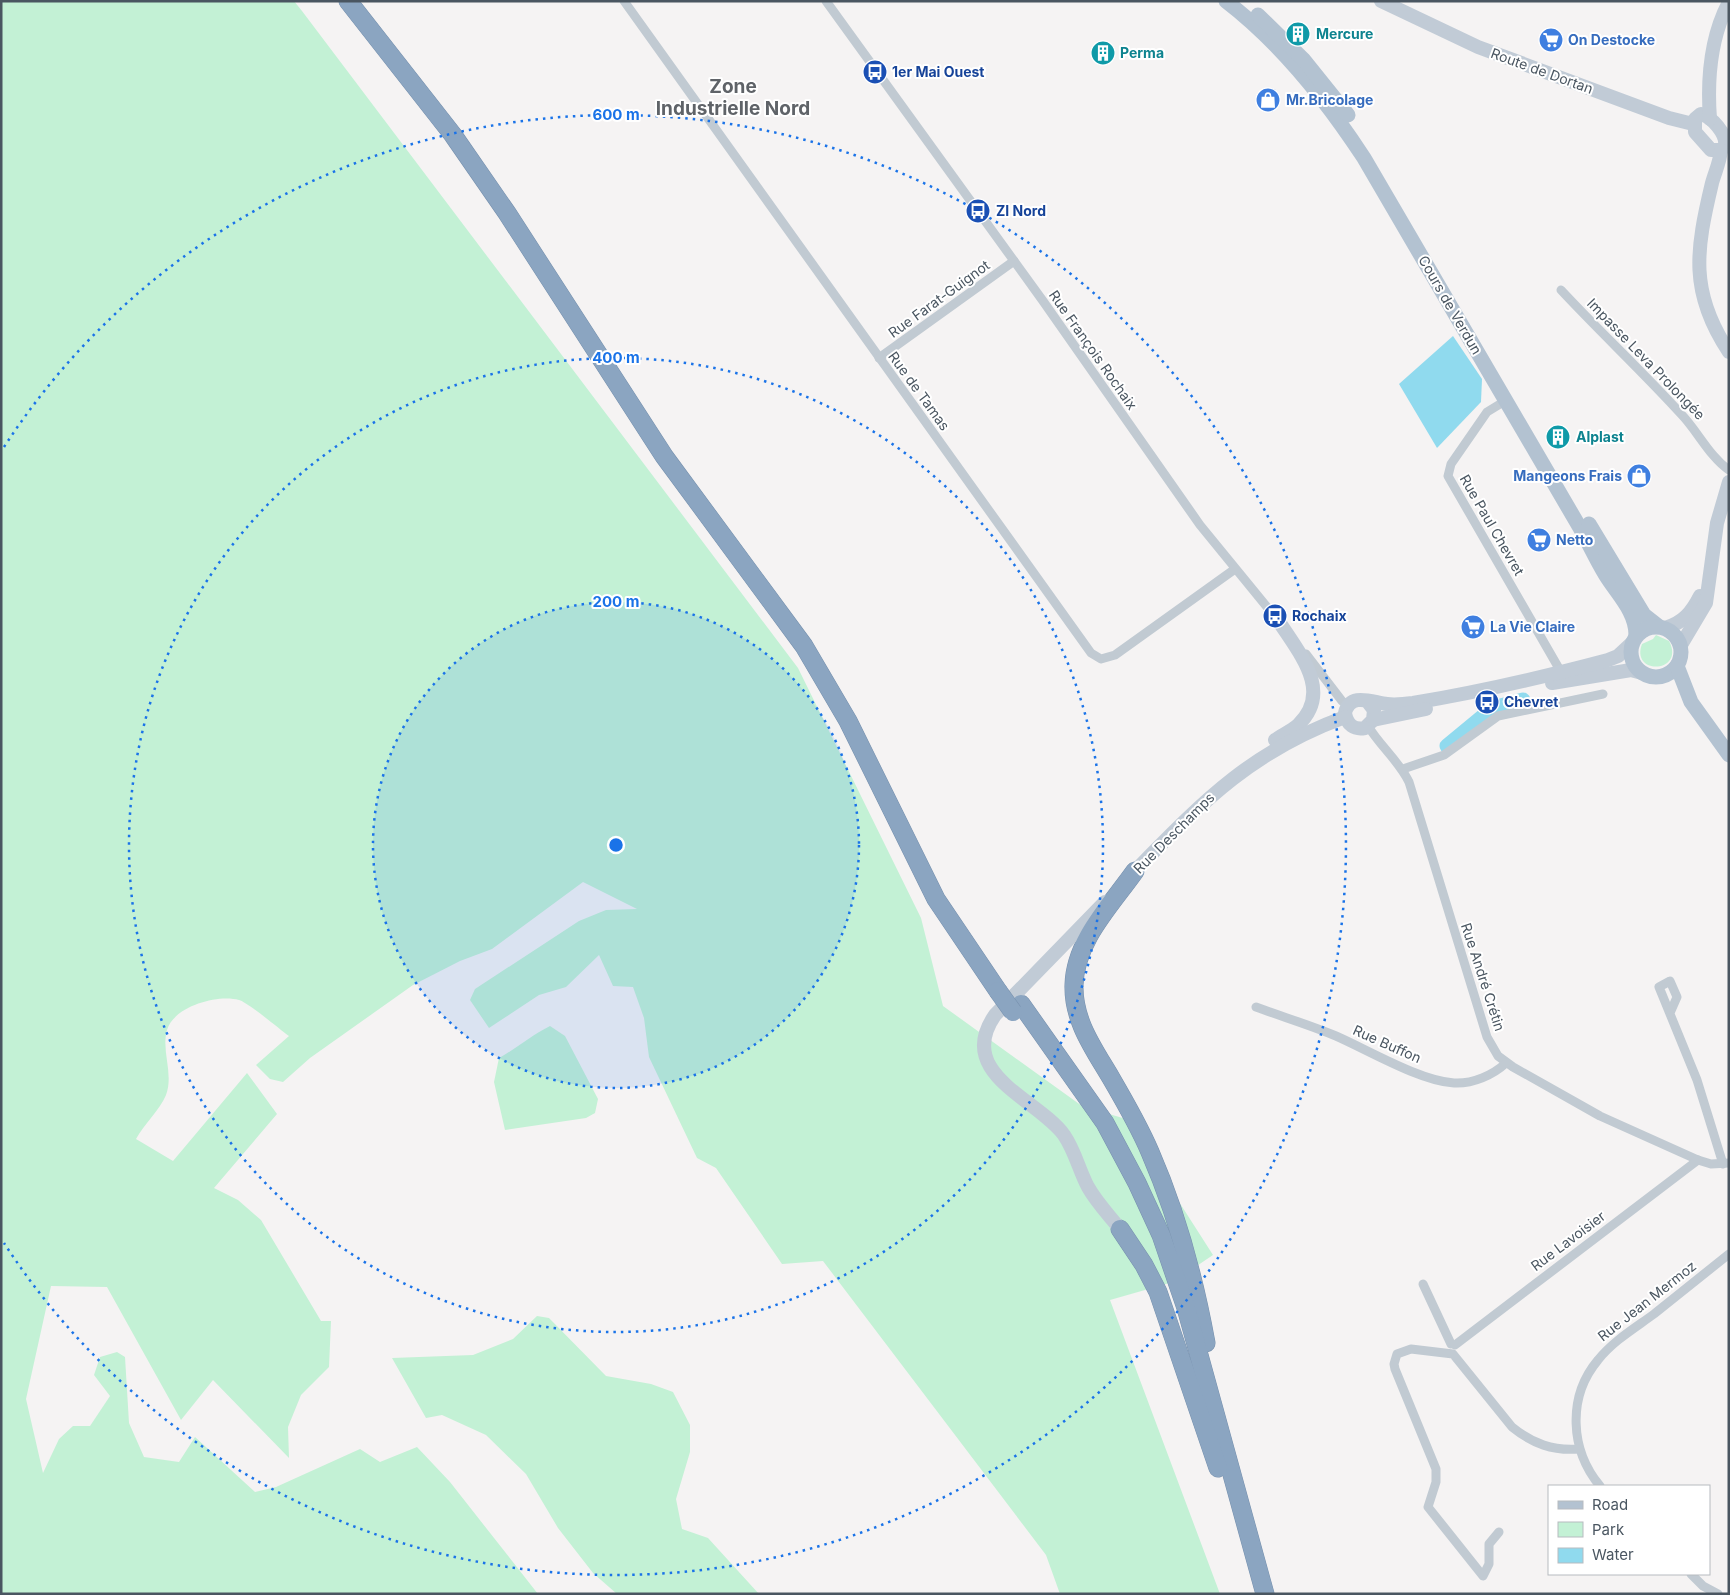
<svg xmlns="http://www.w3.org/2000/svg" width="1730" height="1595" viewBox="0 0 1730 1595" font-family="Inter,sans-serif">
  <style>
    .green { fill: #c3f1d5 }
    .water { fill: #90daee }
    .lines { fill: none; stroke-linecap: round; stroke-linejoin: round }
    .river { stroke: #90daee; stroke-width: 15 }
    .highway-casing { stroke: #7690ad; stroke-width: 19 }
    .street { stroke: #c1cad2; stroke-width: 9 }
    .secondary { stroke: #c1cbd6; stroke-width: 14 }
    .primary { stroke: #b3c2d1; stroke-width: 15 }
    .highway { stroke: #8ba5c1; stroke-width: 18 }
    .highway-bridge-casing { stroke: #7690ad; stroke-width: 19; stroke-linecap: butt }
    .highway-bridge { stroke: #8ba5c1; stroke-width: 18 }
    .ring { fill: none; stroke: #1a73e8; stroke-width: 2.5; stroke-dasharray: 2.5 5 }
    .labels { text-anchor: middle; stroke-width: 4; stroke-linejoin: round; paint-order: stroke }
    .culture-label { font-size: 14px; font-weight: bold; fill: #0d838f; stroke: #fff; text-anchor: start }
    .shop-label { font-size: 14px; font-weight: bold; fill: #366cbe; stroke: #fff; text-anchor: start }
    .street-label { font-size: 14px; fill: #4a5661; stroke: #fff }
    .transit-label { font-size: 14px; font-weight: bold; fill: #164399; stroke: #fff; text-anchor: start }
    .district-label { font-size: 19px; font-weight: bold; fill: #5f6368; stroke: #fff }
    .centre { fill: #1a73e8; stroke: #fff; stroke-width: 2.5 }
    .ring-label { font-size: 15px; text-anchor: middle; font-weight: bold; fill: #1a73e8; stroke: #fff; stroke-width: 4; stroke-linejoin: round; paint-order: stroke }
  </style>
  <rect width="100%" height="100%" fill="#f5f3f3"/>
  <g class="green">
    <path d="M1,1h293l8,10 496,657 123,250 22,88 139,100 44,13 87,136 -40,27 -63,18 110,294h-160l-14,-39 -223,-294 -41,3 -66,-96 -19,-10 -48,-101 -5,-39 -11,-31 -20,-1 -14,-31 -33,32 -27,8 -50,33 -19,-28 5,-11 104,-68 27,-11 31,-1 -54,-27 -91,67 -32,12 -47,24 -103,73 -27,24 -13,-3 -14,-14 33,-29c-10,-7 -40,-33 -50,-36 -21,-6 -65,6 -72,30 -6,22 7,43 -1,65 -6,15 -22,29 -30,44l37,22 74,-88 30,41 -63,74 24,12 23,20 60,101h10l-2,46 -28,28 -13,32 1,31 -76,-78 -32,40 -74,-133 -56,-1 -25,113 17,74 16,-34 14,-13h17l20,-30 -16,-21 6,-18 17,-5 8,5 4,66 15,34 35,5 16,-25 60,55 21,-5 84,-38 20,13 37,-15 33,35 88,112h-537z"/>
    <path d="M1656,635l13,6c17,32 -39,35 -27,3l11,-5z"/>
    <path d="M550,1026l15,10 33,63 -3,14 -9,5 -81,12 -11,-48 5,-24c18,-10 33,-23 51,-32z"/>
    <polygon points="537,1316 549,1318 606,1376 651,1384 673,1392 690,1425 690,1452 676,1499 682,1529 708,1538 759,1594 617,1594 593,1573 558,1528 526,1474 486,1435 442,1415 426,1418 392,1358 473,1355 513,1339"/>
  </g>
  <polygon class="water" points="1453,336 1482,379 1481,402 1437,448 1399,384"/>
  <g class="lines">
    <polyline class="river" points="1447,746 1493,708 1523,700"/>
    <defs>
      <g id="highway">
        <polyline points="348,1 453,135 507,213 664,456 804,646 848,721 936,899 998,991"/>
        <path d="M1135,871c-24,34 -60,70 -61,114 -1,36 20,64 37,93 14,24 28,48 39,74 27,62 44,125 56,191"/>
        <polyline points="1021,1004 1105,1123 1137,1183 1161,1235 1186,1308 1265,1594"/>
        <polyline points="1120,1229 1144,1265 1158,1292 1218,1468"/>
      </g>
    </defs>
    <use href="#highway" class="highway-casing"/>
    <g class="street">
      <polyline points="624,1 1091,653 1101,659 1115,655 1235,569"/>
      <polyline points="826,1 1043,301 1200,525 1280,623"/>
      <path d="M1561,290c40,43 82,82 121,125 16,17 28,42 47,55"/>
      <polyline points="879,358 1014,261"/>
      <polyline points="1505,401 1487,412 1451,464 1448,476 1561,672"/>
      <polyline points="1306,654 1342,701 1348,705"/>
      <path d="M1368,726c12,20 31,35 41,56l78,255 11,19 15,11 87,49 98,44 13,4 18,-1"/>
      <polyline points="1403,769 1444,755 1498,716 1603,694"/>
      <path d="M1256,1007c27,10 54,18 80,29 32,14 84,45 118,47 19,1 39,-8 52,-20"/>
      <polyline points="1670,1013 1677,997 1670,981 1659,987 1697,1080 1723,1164"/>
      <polyline points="1423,1284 1451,1344"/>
      <polyline points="1455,1345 1698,1160"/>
      <path d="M1600,1486c-30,-36 -33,-89 -2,-126 15,-19 37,-32 56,-46 25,-20 50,-40 75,-60"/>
      <path d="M1499,1532l-10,12v20l-6,12 -55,-69 8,-25v-13l-41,-100 -1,-5 3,-10 14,-5 42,5 59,73c21,17 41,24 67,22"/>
      <polyline points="1691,1574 1703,1586 1718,1594"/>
    </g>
    <g class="secondary">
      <polyline points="1381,1 1478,47 1669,118 1693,124"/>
      <path d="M1701,114c11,3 26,20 24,32l-4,4h-10l-16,-18v-13z"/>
      <path d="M1710,119c-3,-40 0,-81 19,-117"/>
      <path d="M1721,150c-1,12 -6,22 -9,33 -16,67 -23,109 17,169"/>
      <path d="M1665,628c18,-5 27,-16 35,-32"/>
      <polyline points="1681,645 1706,603 1717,523 1729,482"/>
      <polyline points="1552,683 1631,670 1642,673"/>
      <path d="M1367,701l7,9 -1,10 -8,8c-11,2 -18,-3 -20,-15 5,-21 26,-11 42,-9 8,1 18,0 26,-1 66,-11 131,-26 195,-43l10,-4 14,-13"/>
      <polyline points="1373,720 1426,709"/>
      <path d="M1275,740c7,-5 16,-9 23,-15 36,-34 0,-73 -20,-105"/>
      <path d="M1128,878c72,-73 119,-125 217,-161"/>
      <path d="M1105,902l-110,113c-41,59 43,84 69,120 11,16 15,35 24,52 9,16 21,28 32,42"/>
    </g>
    <g class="primary">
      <path d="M1226,1c56,43 100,99 138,157l219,375c7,13 14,28 22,41 12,20 31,37 31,61"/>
      <polyline points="1258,15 1303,59 1348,115"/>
      <polyline points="1589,524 1644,615 1658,626"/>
      <circle cx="1656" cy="652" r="25"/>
      <polyline points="1677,666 1691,702 1729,755"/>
    </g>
    <use href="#highway" class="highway"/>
    <defs>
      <polyline id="highway-bridge" points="998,991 1013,1012"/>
    </defs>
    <use href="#highway-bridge" class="highway-bridge-casing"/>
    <use href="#highway-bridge" class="highway-bridge"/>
  </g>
  <circle cx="616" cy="845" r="243" fill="#1a73e8" fill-opacity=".12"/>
  <g class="ring">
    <circle cx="616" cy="845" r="243"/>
    <circle cx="616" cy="845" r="487"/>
    <path d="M4 447A730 730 0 1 1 4 1243"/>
  </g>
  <defs>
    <symbol id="building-disc" viewBox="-11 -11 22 22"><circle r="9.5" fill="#0f9aa8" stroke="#fff"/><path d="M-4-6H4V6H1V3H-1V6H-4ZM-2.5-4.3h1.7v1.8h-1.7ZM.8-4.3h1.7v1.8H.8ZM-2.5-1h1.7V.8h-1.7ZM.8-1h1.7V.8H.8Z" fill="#fff"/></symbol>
    <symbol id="supermarket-disc" viewBox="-11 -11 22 22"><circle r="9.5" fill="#3f7fe0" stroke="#fff"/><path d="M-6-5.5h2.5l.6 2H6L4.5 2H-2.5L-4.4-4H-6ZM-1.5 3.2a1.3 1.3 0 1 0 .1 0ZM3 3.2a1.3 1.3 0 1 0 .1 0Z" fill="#fff"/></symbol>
    <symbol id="bus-disc" viewBox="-11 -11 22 22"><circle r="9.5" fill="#1a4fb4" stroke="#fff"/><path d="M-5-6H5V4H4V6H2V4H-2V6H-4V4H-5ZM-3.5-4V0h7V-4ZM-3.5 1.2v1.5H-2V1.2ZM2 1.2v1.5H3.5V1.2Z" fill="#fff"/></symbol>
    <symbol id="shop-disc" viewBox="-11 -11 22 22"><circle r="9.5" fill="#3f7fe0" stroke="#fff"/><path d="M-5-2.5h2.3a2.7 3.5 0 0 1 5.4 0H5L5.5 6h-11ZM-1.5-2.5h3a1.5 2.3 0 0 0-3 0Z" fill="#fff"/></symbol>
  </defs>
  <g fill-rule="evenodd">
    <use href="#building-disc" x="1284" y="20" width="28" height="28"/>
    <use href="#supermarket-disc" x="1537" y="26" width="28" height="28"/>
    <use href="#building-disc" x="1089" y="39" width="28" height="28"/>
    <use href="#bus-disc" x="861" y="58" width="28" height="28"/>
    <use href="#shop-disc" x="1254" y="86" width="28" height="28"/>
    <use href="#bus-disc" x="964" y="197" width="28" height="28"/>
    <use href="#building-disc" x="1544" y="423" width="28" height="28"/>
    <use href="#shop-disc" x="1625" y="462" width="28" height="28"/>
    <use href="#supermarket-disc" x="1525" y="526" width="28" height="28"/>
    <use href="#bus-disc" x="1261" y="602" width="28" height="28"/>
    <use href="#supermarket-disc" x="1459" y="613" width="28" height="28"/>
    <use href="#bus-disc" x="1473" y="688" width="28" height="28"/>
  </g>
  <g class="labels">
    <g class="culture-label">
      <text x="1316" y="39">Mercure</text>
      <text x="1120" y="58">Perma</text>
      <text x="1576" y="442">Alplast</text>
    </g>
    <g class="shop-label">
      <text x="1568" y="45">On Destocke</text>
      <text x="1286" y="105">Mr.Bricolage</text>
      <text x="1622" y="481" text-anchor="end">Mangeons Frais</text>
      <text x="1556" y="545">Netto</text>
      <text x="1490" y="632">La Vie Claire</text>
    </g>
    <g class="street-label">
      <text transform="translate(1542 71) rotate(20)" y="5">Route de Dortan</text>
      <text transform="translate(939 299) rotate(-36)" y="5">Rue Farat-Guignot</text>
      <text transform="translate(1450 305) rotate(60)" y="5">Cours de Verdun</text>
      <text transform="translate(1093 350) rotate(55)" y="5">Rue François Rochaix</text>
      <text transform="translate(1646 359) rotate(46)" y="5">Impasse Leva Prolongée</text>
      <text transform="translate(919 391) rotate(54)" y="5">Rue de Tamas</text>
      <text transform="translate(1492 525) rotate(60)" y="5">Rue Paul Chevret</text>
      <text transform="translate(1174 833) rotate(-45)" y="5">Rue Deschamps</text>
      <text transform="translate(1483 977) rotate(72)" y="5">Rue André Crétin</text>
      <text transform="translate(1387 1044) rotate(24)" y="5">Rue Buffon</text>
      <text transform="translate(1568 1241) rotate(-37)" y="5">Rue Lavoisier</text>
      <text transform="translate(1647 1301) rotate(-38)" y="5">Rue Jean Mermoz</text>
    </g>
    <g class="transit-label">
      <text x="892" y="77">1er Mai Ouest</text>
      <text x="996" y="216">ZI Nord</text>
      <text x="1292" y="621">Rochaix</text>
      <text x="1504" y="707">Chevret</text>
    </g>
    <g class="district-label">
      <text x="733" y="93">Zone<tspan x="733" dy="22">Industrielle Nord</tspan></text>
    </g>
  </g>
  <circle cx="616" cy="845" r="8" class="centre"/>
  <g class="ring-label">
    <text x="616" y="120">600 m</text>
    <text x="616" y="363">400 m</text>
    <text x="616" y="607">200 m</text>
  </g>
  <rect width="1730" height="1595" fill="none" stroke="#4a5661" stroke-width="5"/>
  <rect x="1548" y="1485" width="162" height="90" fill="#ffffff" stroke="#b7bbc0"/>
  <rect x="1558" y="1501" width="25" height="8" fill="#b3c2d1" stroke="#b7bbc0"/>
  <text x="1592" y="1510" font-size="15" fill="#4a5661">Road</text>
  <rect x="1558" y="1522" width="25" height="15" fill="#c3f1d5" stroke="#b7bbc0"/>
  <text x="1592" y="1535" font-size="15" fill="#4a5661">Park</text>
  <rect x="1558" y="1548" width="25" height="15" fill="#90daee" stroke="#b7bbc0"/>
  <text x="1592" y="1560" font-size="15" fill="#4a5661">Water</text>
</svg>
